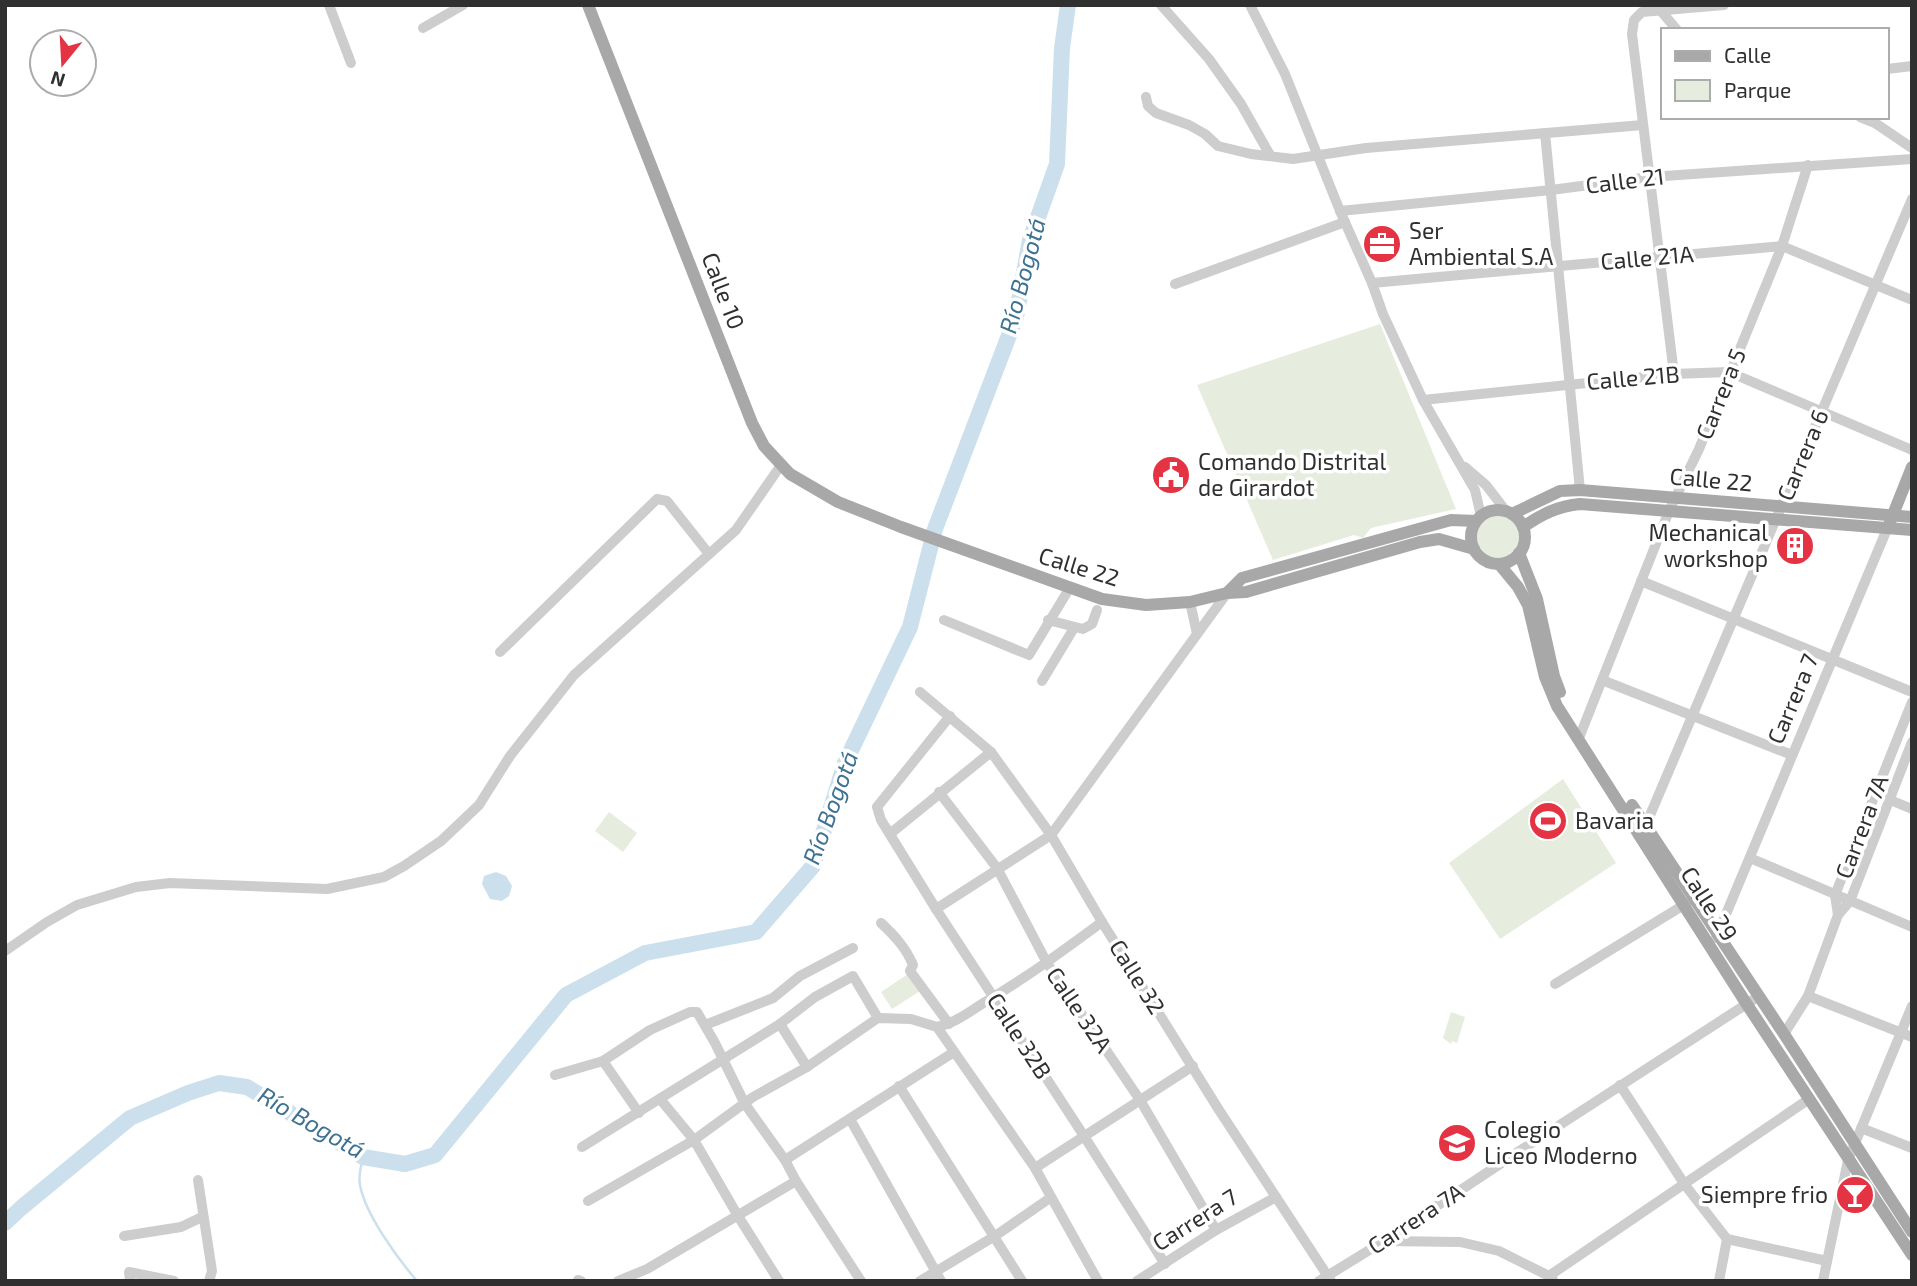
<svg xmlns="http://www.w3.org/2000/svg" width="1917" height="1286" viewBox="0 0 1917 1286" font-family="'Exo 2',sans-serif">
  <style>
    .green { fill: #e6edde }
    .water { fill: #cbe0ec }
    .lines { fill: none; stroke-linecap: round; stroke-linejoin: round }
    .stream { stroke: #cbe0ec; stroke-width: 2.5 }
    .river { stroke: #cbe0ec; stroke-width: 16 }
    .minor { stroke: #cdcdcd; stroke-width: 10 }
    .major { stroke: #a8a8a8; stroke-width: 12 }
    .labels { text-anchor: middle; stroke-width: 7; stroke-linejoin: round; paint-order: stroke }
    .street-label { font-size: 23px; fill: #303030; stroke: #fff }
    .poi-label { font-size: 23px; fill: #303030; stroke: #fff; text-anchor: start }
    .water-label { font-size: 24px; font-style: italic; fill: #3e7292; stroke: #fff }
  </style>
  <rect width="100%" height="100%" fill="#fff"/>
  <g class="green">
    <polygon points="1380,324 1456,509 1371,528 1363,538 1354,535 1273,560 1197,385"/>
    <circle cx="1498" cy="537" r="21"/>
    <polygon points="1563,779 1616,863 1500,939 1449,863"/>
    <polygon points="609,812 637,833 623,852 595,831"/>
    <polygon points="908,974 920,991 892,1009 881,992"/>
    <polygon points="1451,1012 1465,1017 1457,1043 1452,1041 1451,1044 1443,1038"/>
  </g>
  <polygon class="water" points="496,872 506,876 512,886 509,896 502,901 490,899 482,884 484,876"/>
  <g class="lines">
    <path class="stream" d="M363,1157c-2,9 -5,19 -3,28 5,29 38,74 57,96"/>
    <polyline class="river" points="5,1223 21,1208 130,1118 188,1093 219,1083 247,1087 363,1157 405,1164 435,1155 566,995 645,953 756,932 813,866 845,763 910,627 935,529 1016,317 1030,240 1057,164 1062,48 1068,5"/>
    <g class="minor">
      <polyline points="329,5 351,63"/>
      <polyline points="1161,5 1209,59 1241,104 1270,155"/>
      <polyline points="1250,5 1285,74 1340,211 1372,283 1383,314 1423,400 1475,490 1481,516"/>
      <polyline points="1661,11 1677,30"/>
      <polyline points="423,28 463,5"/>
      <polyline points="1887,69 1912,66"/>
      <polyline points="1146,97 1148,106 1156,113 1189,125 1205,134 1218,146 1251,154 1293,159 1366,148 1643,125"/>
      <polyline points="1860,117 1875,123 1912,148"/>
      <polyline points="1545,133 1580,490"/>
      <polyline points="1340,211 1551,190 1650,177 1912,159"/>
      <polyline points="1372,283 1782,246 1912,300"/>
      <polyline points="1175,284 1345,222"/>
      <polyline points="1674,374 1632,34 1634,20 1642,12 1724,5"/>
      <polyline points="1423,400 1674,374 1729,372 1912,450"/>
      <polyline points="1465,467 1486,485 1506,511"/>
      <polyline points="1641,581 1912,692"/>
      <polyline points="1190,602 1197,634"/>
      <polyline points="944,620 1029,655 1069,589"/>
      <polyline points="1048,620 1083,629 1092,624 1097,610"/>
      <polyline points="500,652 657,499 667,501 709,554"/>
      <polyline points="1602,680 1792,755"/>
      <polyline points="1042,681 1074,628"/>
      <polyline points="920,692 991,752 1051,835 1102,922 1219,1110 1331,1281"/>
      <polyline points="950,716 877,807 881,820 936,909 1084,1136 1165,1264"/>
      <polyline points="1579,738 1669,511 1699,449 1782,246 1808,165"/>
      <polyline points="939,792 997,868 1047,963 1140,1100 1216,1230"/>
      <polyline points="1883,797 1912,809"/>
      <polyline points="1645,827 1912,199"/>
      <polyline points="891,833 991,752"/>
      <polyline points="1750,858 1912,927"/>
      <polyline points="936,909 1051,835 1227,593"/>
      <polyline points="1838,915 1835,895 1912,702"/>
      <path d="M881,923c14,13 25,25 32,42l-3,6 39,53"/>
      <polyline points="1716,938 1887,529"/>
      <polyline points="5,951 47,922 77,905 136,887 170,883 327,889 384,877 404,866 441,841 479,805 510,756 574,675 736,530 781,465"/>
      <polyline points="1555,984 1687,903"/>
      <polyline points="1808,996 1912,1037"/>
      <polyline points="780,1024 807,1067"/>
      <polyline points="705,1025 773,998 800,976 853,948"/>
      <polyline points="937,1027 1035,1168 1098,1281"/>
      <path d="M937,1027c18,-4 32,-15 48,-25 41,-24 79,-52 117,-80"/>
      <polyline points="1784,1034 1808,996 1838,915 1850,901 1912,742"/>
      <polyline points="603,1061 639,1113"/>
      <polyline points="555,1075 603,1061 650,1030 690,1012 697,1012 715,1043 745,1104 785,1160 796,1181 861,1281"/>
      <polyline points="1620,1085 1685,1185 1727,1239 1827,1261"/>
      <polyline points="899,1086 1022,1281"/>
      <polyline points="660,1099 694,1140 738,1216 779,1281"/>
      <polyline points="850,1119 941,1281"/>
      <polyline points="1861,1128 1912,1148"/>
      <polyline points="582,1147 780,1024 815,997 853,976 878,1018"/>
      <polyline points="785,1160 954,1052"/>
      <polyline points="1035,1168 1193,1066"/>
      <polyline points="198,1180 212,1271 209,1281"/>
      <polyline points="588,1201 694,1140 753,1097 807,1067 878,1018 911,1019 937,1027"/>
      <polyline points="124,1236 181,1227 202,1217"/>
      <polyline points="1384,1241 1460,1242 1499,1251 1549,1276 1553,1280"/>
      <polyline points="1549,1276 1809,1099"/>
      <polyline points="578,1280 581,1281"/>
      <polyline points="130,1281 129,1272 174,1281"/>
      <polyline points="618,1281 647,1269 796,1181"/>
      <polyline points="920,1281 995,1236 1050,1198"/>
      <polyline points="1137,1281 1216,1230 1276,1197"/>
      <polyline points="1319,1281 1384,1241 1518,1152 1759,996"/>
      <polyline points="1719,1281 1727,1239"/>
      <polyline points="1823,1281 1848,1160 1912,1006"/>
    </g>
    <g class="major">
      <polyline points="588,5 752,423 764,446 790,474 838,502 901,527 1102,599 1146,605 1190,602 1227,593 1246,592 1420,542 1439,539 1474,549"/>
      <circle cx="1498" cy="537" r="27"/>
      <polyline points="1512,514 1560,491 1580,490 1912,517"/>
      <polyline points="1890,522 1912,467"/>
      <path d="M1523,527c19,-13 35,-21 57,-23l332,26"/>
      <polyline points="1519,553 1537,599 1554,676 1560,692"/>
      <polyline points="1499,564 1518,587 1528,605 1545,677 1557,706 1746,1003 1912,1255"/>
      <polyline points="1227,593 1242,578 1451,520 1476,521"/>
      <polyline points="1632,805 1784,1034 1912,1232"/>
    </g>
  </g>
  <defs>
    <symbol id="office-disc" viewBox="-11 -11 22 22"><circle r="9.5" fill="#e43443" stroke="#fff"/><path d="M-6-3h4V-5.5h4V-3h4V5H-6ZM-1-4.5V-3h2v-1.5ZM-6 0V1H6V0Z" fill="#fff"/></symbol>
    <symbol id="civic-disc" viewBox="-11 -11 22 22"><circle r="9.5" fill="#e43443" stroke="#fff"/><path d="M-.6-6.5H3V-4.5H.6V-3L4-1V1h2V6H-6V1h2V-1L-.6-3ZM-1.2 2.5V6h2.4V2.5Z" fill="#fff"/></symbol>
    <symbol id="building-disc" viewBox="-11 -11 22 22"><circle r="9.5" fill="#e43443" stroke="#fff"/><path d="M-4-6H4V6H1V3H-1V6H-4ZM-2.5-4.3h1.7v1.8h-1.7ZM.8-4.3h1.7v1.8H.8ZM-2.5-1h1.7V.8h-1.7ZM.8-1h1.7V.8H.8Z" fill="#fff"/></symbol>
    <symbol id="stadium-disc" viewBox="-11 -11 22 22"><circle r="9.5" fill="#e43443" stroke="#fff"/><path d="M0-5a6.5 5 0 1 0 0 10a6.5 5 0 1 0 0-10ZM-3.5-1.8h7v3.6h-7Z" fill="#fff"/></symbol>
    <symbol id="school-disc" viewBox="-11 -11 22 22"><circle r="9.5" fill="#e43443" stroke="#fff"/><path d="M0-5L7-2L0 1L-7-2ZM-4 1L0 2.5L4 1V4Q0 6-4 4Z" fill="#fff"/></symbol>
    <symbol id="bar-disc" viewBox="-11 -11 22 22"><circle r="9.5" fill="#e43443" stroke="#fff"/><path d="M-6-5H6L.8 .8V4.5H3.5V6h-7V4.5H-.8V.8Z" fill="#fff"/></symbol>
  </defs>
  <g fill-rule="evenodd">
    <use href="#office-disc" x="1360" y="222" width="44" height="44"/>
    <use href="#civic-disc" x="1149" y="453" width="44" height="44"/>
    <use href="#building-disc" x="1773" y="524" width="44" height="44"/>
    <use href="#stadium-disc" x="1526" y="799" width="44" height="44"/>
    <use href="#school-disc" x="1435" y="1121" width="44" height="44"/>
    <use href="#bar-disc" x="1833" y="1173" width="44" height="44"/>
  </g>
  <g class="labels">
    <g class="street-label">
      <text transform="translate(1625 181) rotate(-7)" y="8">Calle 21</text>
      <text transform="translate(1647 258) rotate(-5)" y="8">Calle 21A</text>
      <text transform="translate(723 291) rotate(69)" y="8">Calle 10</text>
      <text transform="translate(1633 378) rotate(-5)" y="8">Calle 21B</text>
      <text transform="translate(1721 394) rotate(-68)" y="8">Carrera 5</text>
      <text transform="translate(1803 455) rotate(-67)" y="8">Carrera 6</text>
      <text transform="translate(1711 480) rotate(5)" y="8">Calle 22</text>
      <text transform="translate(1079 567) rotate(17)" y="8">Calle 22</text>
      <text transform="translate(1793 699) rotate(-67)" y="8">Carrera 7</text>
      <text transform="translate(1862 827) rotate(-69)" y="8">Carrera 7A</text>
      <text transform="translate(1709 904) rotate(57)" y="8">Calle 29</text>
      <text transform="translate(1137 977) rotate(58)" y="8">Calle 32</text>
      <text transform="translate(1079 1010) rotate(56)" y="8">Calle 32A</text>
      <text transform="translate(1019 1036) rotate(57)" y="8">Calle 32B</text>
      <text transform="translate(1416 1219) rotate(-33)" y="8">Carrera 7A</text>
      <text transform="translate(1195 1220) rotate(-32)" y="8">Carrera 7</text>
    </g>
    <g class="poi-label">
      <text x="1409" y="239">Ser<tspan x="1409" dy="26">Ambiental S.A</tspan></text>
      <text x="1198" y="470">Comando Distrital<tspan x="1198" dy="26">de Girardot</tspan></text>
      <text x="1768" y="541" text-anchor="end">Mechanical<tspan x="1768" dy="26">workshop</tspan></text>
      <text x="1575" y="829">Bavaria</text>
      <text x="1484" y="1138">Colegio<tspan x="1484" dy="26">Liceo Moderno</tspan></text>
      <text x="1828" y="1203" text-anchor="end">Siempre frio</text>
    </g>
    <g class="water-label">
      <text transform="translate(1023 276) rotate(-75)" y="8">Río Bogotá</text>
      <text transform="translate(831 808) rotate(-70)" y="8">Río Bogotá</text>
      <text transform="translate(311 1123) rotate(30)" y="8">Río Bogotá</text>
    </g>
  </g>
  <rect width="1917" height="1286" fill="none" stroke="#303030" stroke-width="14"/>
  <rect x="1661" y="28" width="228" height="91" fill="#ffffff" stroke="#acacac" stroke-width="2"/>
  <rect x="1675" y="51" width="35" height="10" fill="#a8a8a8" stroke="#acacac" stroke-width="2"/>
  <text x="1724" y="63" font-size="21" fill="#303030">Calle</text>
  <rect x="1675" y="80" width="35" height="21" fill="#e6edde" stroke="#acacac" stroke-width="2"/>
  <text x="1724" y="98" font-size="21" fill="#303030">Parque</text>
  <g transform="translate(63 63) rotate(198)"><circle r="33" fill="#ffffff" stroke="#acacac" stroke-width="2"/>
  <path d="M0-5L12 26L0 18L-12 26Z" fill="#e43443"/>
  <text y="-10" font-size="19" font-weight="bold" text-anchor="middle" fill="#303030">N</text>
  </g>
</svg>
